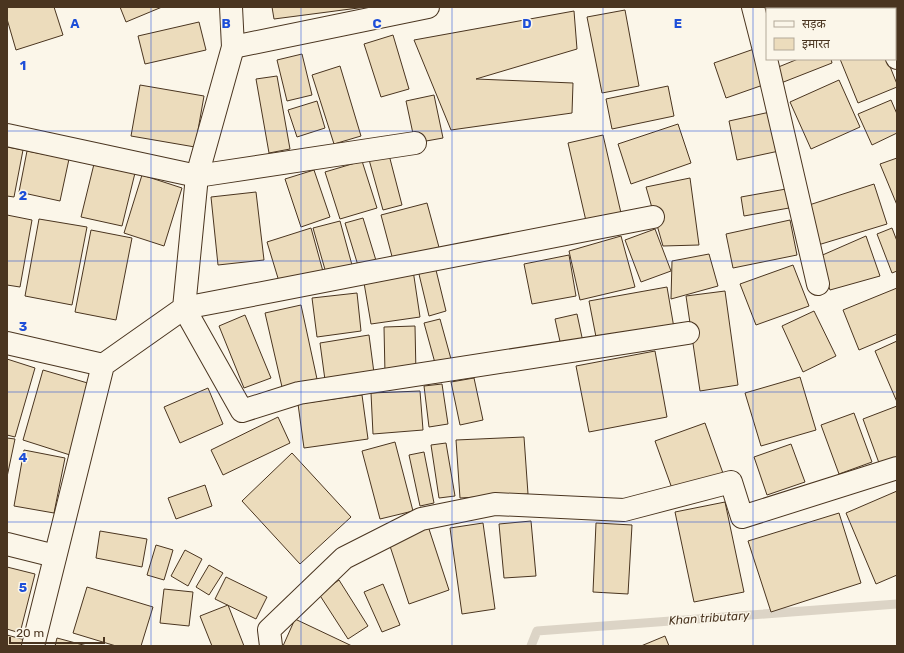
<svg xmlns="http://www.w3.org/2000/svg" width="904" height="653" viewBox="0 0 904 653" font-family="Rubik,'Noto Sans Devanagari',sans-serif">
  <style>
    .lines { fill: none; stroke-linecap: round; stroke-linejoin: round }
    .stream { stroke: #dcd4c6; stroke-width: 9 }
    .building { fill: #ecdcbc; stroke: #4a3520 }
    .minor-casing { stroke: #4a3520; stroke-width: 24 }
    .minor { stroke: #fbf6e9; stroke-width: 22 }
    .grid { fill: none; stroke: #1d4ed8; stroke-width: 1; stroke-opacity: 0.55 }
    .labels { text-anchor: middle; stroke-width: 3; stroke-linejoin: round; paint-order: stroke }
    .water-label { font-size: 12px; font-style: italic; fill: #4a3520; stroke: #fbf6e9 }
    .grid-label { font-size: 13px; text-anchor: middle; font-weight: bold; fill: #1d4ed8; stroke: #fbf6e9; stroke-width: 3; stroke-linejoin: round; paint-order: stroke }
  </style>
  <rect width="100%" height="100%" fill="#fbf6e9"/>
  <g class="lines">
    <polyline class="stream" points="531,646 537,631 897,604"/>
  </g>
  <g class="building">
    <polygon points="7,7 54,7 63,35 16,50 7,19"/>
    <polygon points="120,7 162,7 126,22"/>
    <polygon points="272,7 366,7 274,19"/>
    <polygon points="761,7 809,7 810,9 767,9 767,23"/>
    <polygon points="819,7 866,7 867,9 820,9"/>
    <polygon points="883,7 897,7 897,46 895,41 895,9 884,9"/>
    <polygon points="625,10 639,86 602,93 587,17"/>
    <polygon points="574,11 577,49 476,79 573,83 572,113 451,130 414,40"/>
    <polygon points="199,22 206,50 145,64 138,36"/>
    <polygon points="393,35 409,89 381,97 364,44"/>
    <polygon points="754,49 766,84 726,98 714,63"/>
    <polygon points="302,54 312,95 287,101 277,60"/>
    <polygon points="798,59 831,59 832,63 781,83 776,68"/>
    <polygon points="840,59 887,59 897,84 897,87 858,103"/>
    <polygon points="340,66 361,136 334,144 312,75"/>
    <polygon points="277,76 290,149 269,153 256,79"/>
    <polygon points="839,80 860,127 811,149 790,102"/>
    <polygon points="140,85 204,96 195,147 131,136"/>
    <polygon points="668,86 674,116 612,129 606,99"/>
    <polygon points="434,95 443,138 415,143 406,101"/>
    <polygon points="891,100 897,114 897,133 872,145 858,114"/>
    <polygon points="317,101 325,128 297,137 288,110"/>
    <polygon points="770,112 779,151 737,160 729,121"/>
    <polygon points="678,124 691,163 631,184 618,144"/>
    <polygon points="603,135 621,213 586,221 568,143"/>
    <polygon points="7,147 23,150 14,197 7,196"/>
    <polygon points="27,151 69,159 60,201 19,192"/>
    <polygon points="388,151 402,205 383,210 368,156"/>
    <polygon points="897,158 897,205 880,164"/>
    <polygon points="362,161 377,208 340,219 325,172"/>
    <polygon points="94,164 135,173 122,226 81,217"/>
    <polygon points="314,170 330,217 301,227 285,179"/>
    <polygon points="142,175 182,188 164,246 124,233"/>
    <polygon points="690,178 699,245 663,246 646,187"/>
    <polygon points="874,184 887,224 818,245 806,206"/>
    <polygon points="786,189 789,208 744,216 741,197"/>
    <polygon points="256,192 264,260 218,265 211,197"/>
    <polygon points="427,203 440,251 394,264 381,215"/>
    <polygon points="7,215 32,220 20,287 7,285"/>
    <polygon points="363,218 378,267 360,272 345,223"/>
    <polygon points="39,219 87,227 72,305 25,296"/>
    <polygon points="790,220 797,255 733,268 726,234"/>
    <polygon points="340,221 352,265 326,273 313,228"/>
    <polygon points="311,228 324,275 281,288 267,242"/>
    <polygon points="892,228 897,241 897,271 892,273 877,234"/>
    <polygon points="655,229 671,271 641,282 625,240"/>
    <polygon points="91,230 132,238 116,320 75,312"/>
    <polygon points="621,236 635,287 580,300 569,251"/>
    <polygon points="866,236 880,276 830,290 818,257"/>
    <polygon points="709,254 718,286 671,299 672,261"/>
    <polygon points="569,255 576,296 532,304 524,264"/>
    <polygon points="793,265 809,306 756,325 740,284"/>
    <polygon points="435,266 446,311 429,316 418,270"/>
    <polygon points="413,270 420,317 371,324 363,277"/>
    <polygon points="667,287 674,328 597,342 589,301"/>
    <polygon points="897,288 897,334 859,350 843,310"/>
    <polygon points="725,291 738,385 700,391 686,296"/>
    <polygon points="357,293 361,331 317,337 312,298"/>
    <polygon points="301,305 317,379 282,387 265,313"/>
    <polygon points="814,311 836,356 803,372 782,326"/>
    <polygon points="577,314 583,342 561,346 555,319"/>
    <polygon points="245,315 271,378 244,388 219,326"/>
    <polygon points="440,319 451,359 435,363 424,323"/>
    <polygon points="415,326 416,374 385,374 384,327"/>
    <polygon points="369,335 374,373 325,380 320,343"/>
    <polygon points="897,341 897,402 875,351"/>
    <polygon points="655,351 667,417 589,432 576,366"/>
    <polygon points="7,359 35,368 15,437 7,435"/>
    <polygon points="43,370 91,384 70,455 23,440"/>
    <polygon points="800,377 816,430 761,446 745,393"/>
    <polygon points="474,378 483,420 460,425 451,382"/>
    <polygon points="442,384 448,424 429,427 424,386"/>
    <polygon points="208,388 223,424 180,443 164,407"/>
    <polygon points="420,391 423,430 373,434 371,393"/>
    <polygon points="362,395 368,439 304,448 298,404"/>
    <polygon points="897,406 897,457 879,463 863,419"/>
    <polygon points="854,413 872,462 839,474 821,425"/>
    <polygon points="278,417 290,443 223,475 211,450"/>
    <polygon points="705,423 724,476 674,494 655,441"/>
    <polygon points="524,437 528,494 460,498 456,440"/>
    <polygon points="7,438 15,439 7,477"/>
    <polygon points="395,442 413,511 380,519 362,451"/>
    <polygon points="446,443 455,496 439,498 431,445"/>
    <polygon points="791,444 805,482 767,495 754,457"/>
    <polygon points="24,450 65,458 54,513 14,506"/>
    <polygon points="424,452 434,503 420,506 409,455"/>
    <polygon points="292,453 351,517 300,564 242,501"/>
    <polygon points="205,485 212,506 176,519 168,498"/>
    <polygon points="897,491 897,575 876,584 846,513"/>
    <polygon points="725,502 744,592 694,602 675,512"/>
    <polygon points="839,513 861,583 771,612 748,541"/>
    <polygon points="531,521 536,576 504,578 499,524"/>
    <polygon points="483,523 495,609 462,614 450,528"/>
    <polygon points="596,523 632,525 628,594 593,592"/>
    <polygon points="428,526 449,590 409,604 388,540"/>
    <polygon points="100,531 147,539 142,567 96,558"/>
    <polygon points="156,545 173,550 164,580 147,575"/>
    <polygon points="185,550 202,559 188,586 171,576"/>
    <polygon points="209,565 223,573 209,595 196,587"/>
    <polygon points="7,567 35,574 20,633 7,629"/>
    <polygon points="226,577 267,597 256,619 215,599"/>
    <polygon points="339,580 368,626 348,639 319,594"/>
    <polygon points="383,584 400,625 382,632 364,592"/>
    <polygon points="87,587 153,607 141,646 116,646 73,633"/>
    <polygon points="164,589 193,592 189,626 160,623"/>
    <polygon points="228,605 244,646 212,646 200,616"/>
    <polygon points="295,619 352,646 283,646"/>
    <polygon points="7,635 29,641 28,646 7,646"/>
    <polygon points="665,636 669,646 641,646"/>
    <polygon points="57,638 87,646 55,646"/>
  </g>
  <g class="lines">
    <defs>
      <g id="minor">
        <polyline points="753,7 763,46 818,284"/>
        <polyline points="877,7 878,9"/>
        <polyline points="233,47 428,7"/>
        <polyline points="895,53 897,58"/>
        <polyline points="7,135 197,176 415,143"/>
        <polyline points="653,217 278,290 184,308 242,411 299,393 688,333"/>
        <polyline points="7,343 103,365"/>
        <polyline points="7,544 55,556"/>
        <polyline points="33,646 103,365 184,308 197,176 233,47 231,7"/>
        <polyline points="271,646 269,630 344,558 421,519 495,504 624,510 731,482 742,517 897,468"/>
      </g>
    </defs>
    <use href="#minor" class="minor-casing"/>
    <use href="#minor" class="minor"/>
  </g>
  <path class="grid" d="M151,7v639M301,7v639M452,7v639M603,7v639M753,7v639M7,131h890M7,261h890M7,392h890M7,522h890"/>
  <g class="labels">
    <g class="water-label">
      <text transform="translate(709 618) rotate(-4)" y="4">Khan tributary</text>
    </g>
  </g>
  <g class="grid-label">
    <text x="75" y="28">A</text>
    <text x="226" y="28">B</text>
    <text x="377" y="28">C</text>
    <text x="527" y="28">D</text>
    <text x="678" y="28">E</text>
    <text x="23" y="70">1</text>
    <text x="23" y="200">2</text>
    <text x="23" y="331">3</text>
    <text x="23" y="462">4</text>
    <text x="23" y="592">5</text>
  </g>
  <rect width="904" height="653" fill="none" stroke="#4a3520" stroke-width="16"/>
  <rect x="766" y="8" width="130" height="52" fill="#fbf6e9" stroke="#b4a999"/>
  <rect x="774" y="21" width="20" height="6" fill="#fbf6e9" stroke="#b4a999"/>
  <text x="802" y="28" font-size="12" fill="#4a3520">सड़क</text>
  <rect x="774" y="38" width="20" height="12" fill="#ecdcbc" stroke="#b4a999"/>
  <text x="802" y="48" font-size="12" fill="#4a3520">इमारत</text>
  <path d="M10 637v6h94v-6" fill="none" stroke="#4a3520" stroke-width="2"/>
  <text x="16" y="637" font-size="12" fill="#4a3520" stroke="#fbf6e9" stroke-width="3" paint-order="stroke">20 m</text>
</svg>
